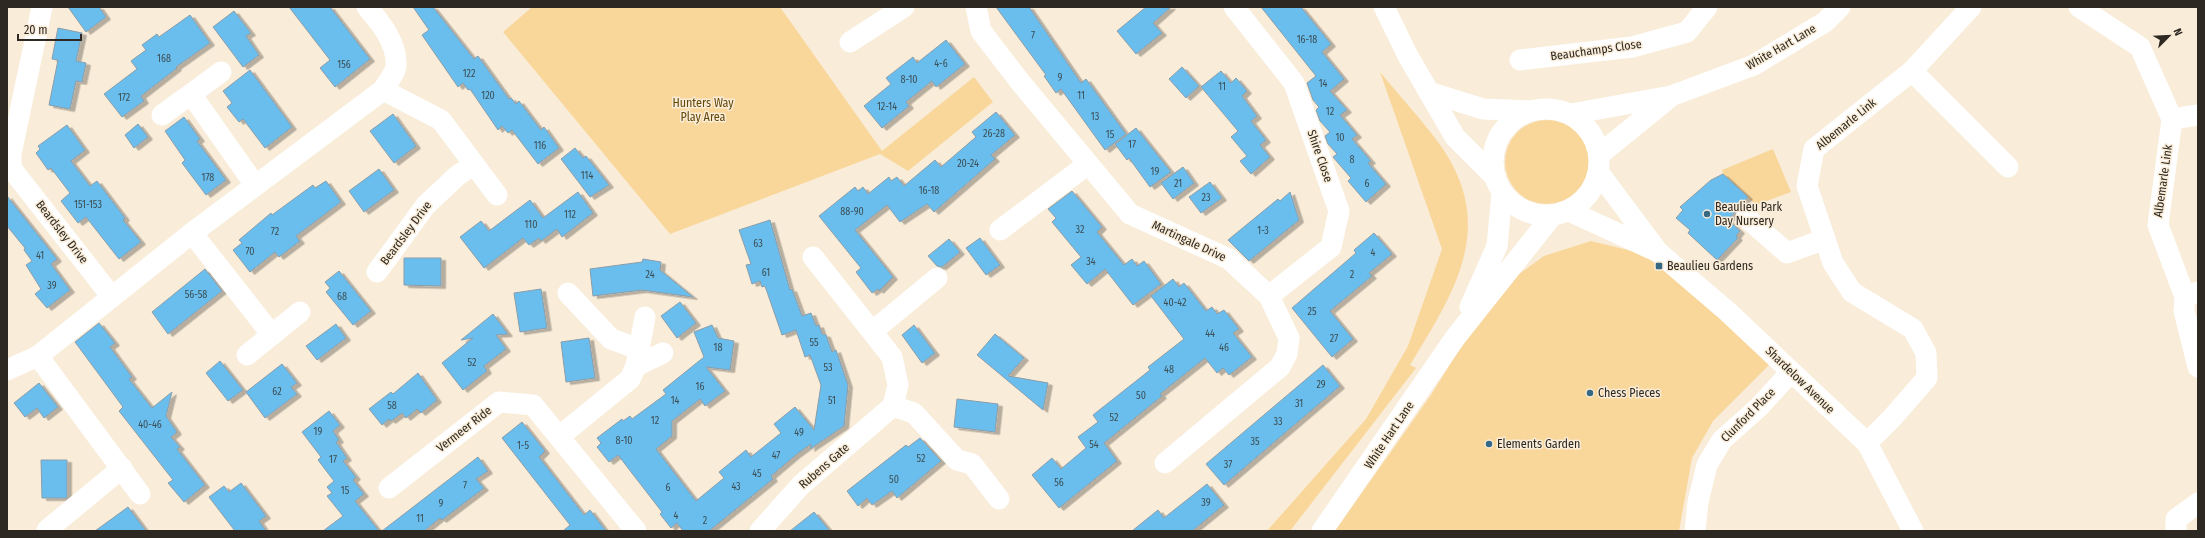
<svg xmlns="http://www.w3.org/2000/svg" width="2205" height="538" viewBox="0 0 2205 538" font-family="'Fira Sans Condensed',sans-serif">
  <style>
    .green { fill: #f9d79b }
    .building { fill: #6bbeee; stroke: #899daa; filter: url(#shadow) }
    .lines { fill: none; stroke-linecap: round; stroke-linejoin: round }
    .minor { stroke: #fff; stroke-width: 21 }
    .poi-dot { fill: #346885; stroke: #f9ecd8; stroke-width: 1.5 }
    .labels { text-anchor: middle; stroke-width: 3; stroke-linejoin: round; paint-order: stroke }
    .number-label { font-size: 10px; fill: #3c4e54 }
    .street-label { font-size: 12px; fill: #2d2821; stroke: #f9ecd8 }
    .park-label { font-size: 12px; fill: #634708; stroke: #f9ecd8 }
    .poi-label { font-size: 12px; fill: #2d2821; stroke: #f9ecd8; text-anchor: start }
  </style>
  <defs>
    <filter id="shadow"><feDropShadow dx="4.5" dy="2.5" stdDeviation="0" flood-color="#0004"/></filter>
  </defs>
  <rect width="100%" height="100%" fill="#f9ecd8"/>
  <g class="green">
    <polygon points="532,7 780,7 882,151 974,77 993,102 908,171 880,154 670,234 503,32"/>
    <path d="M1380,72c19,23 40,46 58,70 61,83 17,149 -28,223l6,3 -126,163h-23l99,-112 42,-73 34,-97z"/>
    <circle cx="1547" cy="162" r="42"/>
    <polygon points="1773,149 1791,192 1756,205 1723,174 1722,170"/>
    <polygon points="1591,241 1652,256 1774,360 1713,421 1692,458 1679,531 1335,531 1431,395 1459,350 1515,277 1544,256"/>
  </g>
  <g class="building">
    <polygon points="68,7 99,7 106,17 86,32"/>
    <polygon points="289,7 330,7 370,59 335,87 320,68 330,60"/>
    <polygon points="413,7 433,7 474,59 478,56 509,99 511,98 516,104 519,101 541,130 544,127 559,148 538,164 512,130 508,133 502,126 498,130 470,89 468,90 463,83 458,87 422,35 429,30"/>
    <polygon points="996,7 1029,7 1081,83 1086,79 1126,134 1105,150 1061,89 1056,93 1044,76 1046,75"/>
    <polygon points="1146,7 1171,7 1153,23 1162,33 1136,54 1117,31"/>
    <polygon points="1261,7 1301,7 1331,44 1322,52 1344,79 1330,91 1347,110 1340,115 1357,135 1352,139 1371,161 1368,163 1386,184 1366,202 1348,181 1351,178 1333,157 1337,154 1328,144 1325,136 1330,132 1320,121 1316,110 1319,107 1313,100 1307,83 1316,76"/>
    <polygon points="234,11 251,33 246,36 259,55 243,67 213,27"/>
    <polygon points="190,15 210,43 176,67 177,68 141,96 144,101 122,117 104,94 137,69 131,61 146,50 142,45 157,34 159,37"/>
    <polygon points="58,28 82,33 76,61 86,63 82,82 76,81 70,109 49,105 58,60 52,59"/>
    <polygon points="946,40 965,64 936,87 932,81 906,102 909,106 882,128 864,106 891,84 886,78 913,57 917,63"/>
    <polygon points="1182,67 1199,86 1186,98 1169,79"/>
    <polygon points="250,70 292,127 265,148 243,119 239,122 227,107 232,103 223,91"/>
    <polygon points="1221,71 1231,83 1236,78 1247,91 1242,96 1257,116 1251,121 1266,140 1260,145 1270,157 1251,174 1240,161 1247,156 1231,137 1238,131 1201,87"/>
    <polygon points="996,112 1015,135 991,155 995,159 934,212 927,204 900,222 887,205 855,230 893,277 879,291 878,289 872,293 856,272 861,268 819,216 855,187 858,191 863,187 868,194 889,177 891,181 897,177 904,186 935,160 941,167 976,137 972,132"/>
    <polygon points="393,114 416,146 394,163 370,131"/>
    <polygon points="184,117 200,139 197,141 226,180 206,195 182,163 185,160 165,131"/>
    <polygon points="138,124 148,137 134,148 125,135"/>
    <polygon points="67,125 85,150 71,161 90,186 97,181 125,218 123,220 141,242 119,259 86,217 78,223 61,201 70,193 51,168 48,170 36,153 40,149 38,146"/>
    <polygon points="1136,128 1171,172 1150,187 1129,158 1127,160 1115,144"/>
    <polygon points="575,148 583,158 586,156 609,185 590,197 561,159"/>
    <polygon points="1183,167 1194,183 1173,199 1161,183"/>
    <polygon points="379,169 394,190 364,212 349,191"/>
    <polygon points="1723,174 1748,197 1728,220 1740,231 1736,236 1738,238 1717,260 1688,233 1690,230 1676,218 1683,210 1680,207 1711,180"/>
    <polygon points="326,181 341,202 296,236 300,241 279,257 275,252 250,272 233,250 242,243 239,240 271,213 272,215 313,185 315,188"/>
    <polygon points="1210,182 1222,198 1201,213 1189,197"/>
    <polygon points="1072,191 1102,227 1097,232 1124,265 1132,259 1137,266 1144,261 1161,284 1133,305 1105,269 1087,284 1071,265 1081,257 1052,222 1056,218 1048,209"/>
    <polygon points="578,192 593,213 562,237 557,229 541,241 539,238 529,245 523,238 484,268 460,237 481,221 489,231 530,200 543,218"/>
    <polygon points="1290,192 1299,220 1249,261 1228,240 1278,199 1280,201"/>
    <polygon points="7,196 57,259 51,264 70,290 47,308 35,294 41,289 26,265 32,261 24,250 25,248 7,226"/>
    <polygon points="770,220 790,290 792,289 802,316 811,313 816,326 819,325 822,334 826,335 832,352 836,350 848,385 844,426 810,449 811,444 797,454 771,476 773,479 709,531 683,531 677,523 671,528 660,514 662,512 618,455 609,462 597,447 601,443 597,438 622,419 623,421 630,416 632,419 666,394 663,390 704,357 694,332 712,325 718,338 734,341 730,370 706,367 725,391 705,406 700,399 672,421 672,436 656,449 696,501 724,478 719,472 746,450 751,457 781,433 774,424 795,407 814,430 821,385 810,355 805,357 796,330 782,335 765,286 762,287 760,281 752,284 746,265 751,264 739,230"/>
    <polygon points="1374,233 1392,254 1369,273 1372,276 1330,311 1353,339 1332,357 1292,308 1356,253 1354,250"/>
    <polygon points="980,238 1000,265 986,275 966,248"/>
    <polygon points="949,239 960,252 942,267 937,266 928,256"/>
    <polygon points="404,258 441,258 441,286 404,285"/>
    <polygon points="643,259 661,262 660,270 693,297 642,290 593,296 590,269 642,262"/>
    <polygon points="205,269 222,291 168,334 152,312"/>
    <polygon points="339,271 371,311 353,325 326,292 330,288 325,282"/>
    <polygon points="1173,279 1179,287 1184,283 1206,311 1212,307 1217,314 1224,310 1239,329 1233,333 1252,357 1229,375 1223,368 1217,373 1205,358 1160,394 1162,396 1104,443 1117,461 1059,508 1032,475 1052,458 1061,469 1086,448 1078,437 1098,422 1093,415 1150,370 1148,367 1184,339 1151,296"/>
    <polygon points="541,289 547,328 520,332 514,293"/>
    <polygon points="680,302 696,323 677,338 661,316"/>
    <polygon points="493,314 508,334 496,335 506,349 484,366 487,371 463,390 442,363 473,338 461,340"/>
    <polygon points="99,323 115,343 110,347 132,377 129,379 152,408 172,392 166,416 177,432 171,437 180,447 177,449 205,485 184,502 168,483 173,480 119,411 123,407 75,342"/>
    <polygon points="336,324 346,338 317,360 306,346"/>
    <polygon points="914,325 935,353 922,363 902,335"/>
    <polygon points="995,334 1024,358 1008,376 1048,383 1043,410 977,355"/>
    <polygon points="589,338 595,378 566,382 561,342"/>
    <polygon points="220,361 243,390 228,401 206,373"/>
    <polygon points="282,364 297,383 291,387 297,394 265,418 246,392"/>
    <polygon points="1323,365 1340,386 1224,485 1206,464"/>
    <polygon points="418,373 437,400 421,413 417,409 406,418 402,413 391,421 389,419 382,425 369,409 391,392 393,394"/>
    <polygon points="39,383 58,407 44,418 37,408 25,417 14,403"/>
    <polygon points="957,399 998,404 995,432 954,427"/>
    <polygon points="329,411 340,425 333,431 339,440 336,442 347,458 343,461 356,477 353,480 364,494 355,501 379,531 323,531 343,516 327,496 332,493 327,487 334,481 318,460 321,457 302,432"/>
    <polygon points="522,422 545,451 539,457 584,515 590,510 606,531 563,531 570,525 502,438"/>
    <polygon points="920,438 941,461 897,498 892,491 872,505 867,498 858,506 847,491 906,445 908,447"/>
    <polygon points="478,457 488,471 476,479 484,488 442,520 440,518 424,531 382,531"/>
    <polygon points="41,460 67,460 67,498 42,498"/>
    <polygon points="241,483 266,516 259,521 266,531 235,531 209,497 224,486 229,492"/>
    <polygon points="1207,484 1224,505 1192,531 1132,531 1158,510 1164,518"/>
    <polygon points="128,507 146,531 95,531"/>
    <polygon points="814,512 830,531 790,531"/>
  </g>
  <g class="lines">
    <g class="minor">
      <polyline points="42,7 11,154 11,168 112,297"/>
      <polyline points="976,7 981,31 1021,83 1130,214 1229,259 1269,296 1289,338 1287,354 1280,367 1165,463"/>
      <polyline points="1234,7 1294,83 1339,211 1331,247 1269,296"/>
      <polyline points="1384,7 1408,56 1455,137 1494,176"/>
      <polyline points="2079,7 2140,47 2172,119 2158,225 2185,297 2198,292"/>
      <polyline points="850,42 904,7"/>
      <polyline points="1520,60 1632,47 1687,32 1707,7"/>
      <polyline points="1912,71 2008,167"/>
      <polyline points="383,90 441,120 497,195"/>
      <polyline points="1429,92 1483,109 1530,111"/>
      <polyline points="191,94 221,72"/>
      <circle cx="1546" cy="162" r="53"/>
      <polyline points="1571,114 1671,96 1754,65 1825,22 1840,7"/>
      <polyline points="162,115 191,94 255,185"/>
      <polyline points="2172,119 2198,115"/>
      <polyline points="1600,154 1669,98"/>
      <polyline points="1599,173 1658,252 1728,312 1867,443 1913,531"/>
      <polyline points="1569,211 1656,251"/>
      <polyline points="1746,217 1787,253 1825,239"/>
      <polyline points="1000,230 1088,164"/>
      <polyline points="192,233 272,335"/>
      <polyline points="377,272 426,205 457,176 474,164"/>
      <polyline points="568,293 611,339 639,349"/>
      <polyline points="2185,297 2184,311 2198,367"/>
      <polyline points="1470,307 1497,246 1502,193"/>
      <polyline points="873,331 937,278"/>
      <polyline points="247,355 300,312"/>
      <polyline points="38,356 140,494"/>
      <polyline points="636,366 663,353"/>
      <path d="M7,370l31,-14 154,-123 191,-143c3,-6 13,-17 13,-25 1,-22 -15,-42 -29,-58"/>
      <polyline points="893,406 914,413 957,460 972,464 999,499"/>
      <polyline points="560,436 630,379 636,366 645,317"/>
      <polyline points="1867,443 1892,418 1927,378 1926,353 1913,329 1852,292 1833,263 1807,186 1814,149 1912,71 1971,7"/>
      <polyline points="389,488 499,402 533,405 636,531"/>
      <polyline points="47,530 122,468"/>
      <polyline points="760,531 801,485 893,406 898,385 892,357 813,257"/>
      <polyline points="1322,531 1455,338 1552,216"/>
      <polyline points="1695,531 1698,502 1707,465 1722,440 1759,407 1791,372"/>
      <polyline points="2176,531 2176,519 2198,503"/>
    </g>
  </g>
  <g class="poi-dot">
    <circle cx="1707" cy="214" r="4"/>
    <rect x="1655" y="262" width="8" height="8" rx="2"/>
    <circle cx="1590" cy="393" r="4"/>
    <circle cx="1489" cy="444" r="4"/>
  </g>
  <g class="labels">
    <g class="number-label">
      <text x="1033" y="39">7</text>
      <text x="1307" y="43">16-18</text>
      <text x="164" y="62">168</text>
      <text x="941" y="67">4-6</text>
      <text x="344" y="68">156</text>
      <text x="469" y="77">122</text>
      <text x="1060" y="81">9</text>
      <text x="909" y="83">8-10</text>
      <text x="1323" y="87">14</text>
      <text x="1222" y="90">11</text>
      <text x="488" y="99">120</text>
      <text x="1081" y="99">11</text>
      <text x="124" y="101">172</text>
      <text x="887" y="110">12-14</text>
      <text x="1330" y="115">12</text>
      <text x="1095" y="120">13</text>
      <text x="994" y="137">26-28</text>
      <text x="1110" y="138">15</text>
      <text x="1340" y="141">10</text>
      <text x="1132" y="148">17</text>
      <text x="540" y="149">116</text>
      <text x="1352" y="163">8</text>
      <text x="968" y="167">20-24</text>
      <text x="1155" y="175">19</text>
      <text x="587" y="179">114</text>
      <text x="208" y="181">178</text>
      <text x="1178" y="187">21</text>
      <text x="1367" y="187">6</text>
      <text x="929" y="194">16-18</text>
      <text x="1206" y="201">23</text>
      <text x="88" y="208">151-153</text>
      <text x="852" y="215">88-90</text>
      <text x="570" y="218">112</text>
      <text x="531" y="228">110</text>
      <text x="1080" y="233">32</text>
      <text x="1263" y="234">1-3</text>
      <text x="275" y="235">72</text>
      <text x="758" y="247">63</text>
      <text x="250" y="255">70</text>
      <text x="1373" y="256">4</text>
      <text x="40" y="259">41</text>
      <text x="1091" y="265">34</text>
      <text x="766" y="276">61</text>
      <text x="650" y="278">24</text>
      <text x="1352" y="278">2</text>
      <text x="52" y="289">39</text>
      <text x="196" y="298">56-58</text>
      <text x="342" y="300">68</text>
      <text x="1175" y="306">40-42</text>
      <text x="1312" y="315">25</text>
      <text x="1210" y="337">44</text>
      <text x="1334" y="342">27</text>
      <text x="814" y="346">55</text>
      <text x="718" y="351">18</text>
      <text x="1224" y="351">46</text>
      <text x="472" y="366">52</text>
      <text x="828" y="371">53</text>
      <text x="1169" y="373">48</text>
      <text x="1321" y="388">29</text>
      <text x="700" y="390">16</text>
      <text x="277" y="395">62</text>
      <text x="1141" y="399">50</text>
      <text x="675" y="404">14</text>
      <text x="832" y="404">51</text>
      <text x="1299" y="407">31</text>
      <text x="392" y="409">58</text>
      <text x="1114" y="421">52</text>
      <text x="655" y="424">12</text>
      <text x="1278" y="425">33</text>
      <text x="150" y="428">40-46</text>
      <text x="318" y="435">19</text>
      <text x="799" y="436">49</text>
      <text x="624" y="444">8-10</text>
      <text x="1255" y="445">35</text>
      <text x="1094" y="448">54</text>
      <text x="523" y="449">1-5</text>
      <text x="776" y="459">47</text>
      <text x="921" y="462">52</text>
      <text x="333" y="463">17</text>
      <text x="1228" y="468">37</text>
      <text x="757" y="477">45</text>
      <text x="894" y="483">50</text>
      <text x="1059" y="486">56</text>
      <text x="465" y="489">7</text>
      <text x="736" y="490">43</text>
      <text x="668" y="491">6</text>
      <text x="345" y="494">15</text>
      <text x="1206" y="506">39</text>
      <text x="441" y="507">9</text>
      <text x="676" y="519">4</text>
      <text x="420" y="522">11</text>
      <text x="705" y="524">2</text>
    </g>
    <g class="street-label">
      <text transform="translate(1781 47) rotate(-30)" y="4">White Hart Lane</text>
      <text transform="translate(1596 50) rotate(-8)" y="4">Beauchamps Close</text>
      <text transform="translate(1846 124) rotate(-39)" y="4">Albemarle Link</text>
      <text transform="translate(1320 156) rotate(71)" y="4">Shire Close</text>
      <text transform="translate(2163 181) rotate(-82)" y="4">Albemarle Link</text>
      <text transform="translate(62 232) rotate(52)" y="4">Beardsley Drive</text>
      <text transform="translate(406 233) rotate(-53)" y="4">Beardsley Drive</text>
      <text transform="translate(1189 241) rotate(25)" y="4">Martingale Drive</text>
      <text transform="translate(1800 380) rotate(44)" y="4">Shardelow Avenue</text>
      <text transform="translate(1748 415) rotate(-45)" y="4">Clunford Place</text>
      <text transform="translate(464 429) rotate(-38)" y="4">Vermeer Ride</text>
      <text transform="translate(1389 435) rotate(-56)" y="4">White Hart Lane</text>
      <text transform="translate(824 466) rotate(-41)" y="4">Rubens Gate</text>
    </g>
    <g class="park-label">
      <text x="703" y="107">Hunters Way<tspan x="703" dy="14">Play Area</tspan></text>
    </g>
    <g class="poi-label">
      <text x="1715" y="211">Beaulieu Park<tspan x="1715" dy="14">Day Nursery</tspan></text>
      <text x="1667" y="270">Beaulieu Gardens</text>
      <text x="1598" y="397">Chess Pieces</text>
      <text x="1497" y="448">Elements Garden</text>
    </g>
  </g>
  <rect width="2205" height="538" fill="none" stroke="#2d2821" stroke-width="16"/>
  <g transform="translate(2169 36) rotate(66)" stroke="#f9ecd8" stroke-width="3" paint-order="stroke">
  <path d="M0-3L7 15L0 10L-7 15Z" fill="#2d2821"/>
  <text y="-6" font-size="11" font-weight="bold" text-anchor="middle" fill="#2d2821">N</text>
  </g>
  <path d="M18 34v6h63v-6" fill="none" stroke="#2d2821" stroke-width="2"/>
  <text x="24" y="34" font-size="12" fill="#2d2821" stroke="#f9ecd8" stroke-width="3" paint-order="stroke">20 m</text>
</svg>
